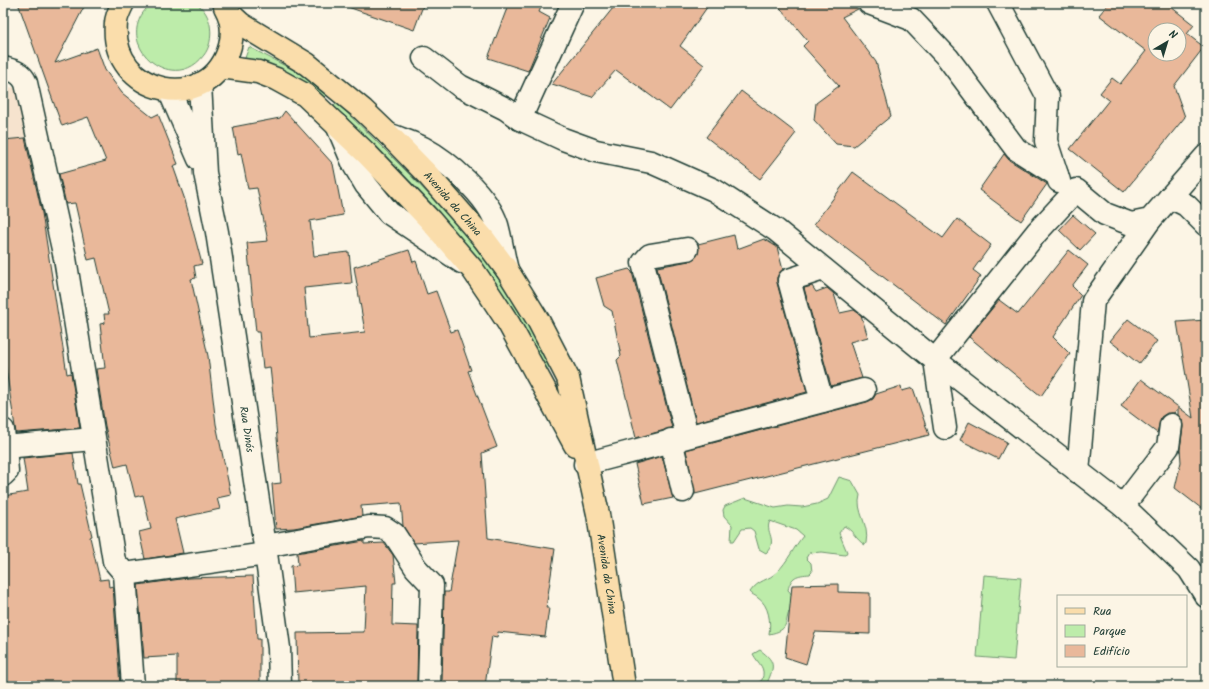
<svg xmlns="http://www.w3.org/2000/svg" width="1209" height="689" viewBox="0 0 1209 689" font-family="Kalam,sans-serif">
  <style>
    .built { fill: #f6e3ce }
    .green { fill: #bdecaa; stroke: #6e946f }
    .building { fill: #e9b89a; stroke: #1f3d34; fill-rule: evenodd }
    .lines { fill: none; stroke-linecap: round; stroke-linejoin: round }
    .minor-casing { stroke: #1f3d34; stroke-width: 25 }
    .major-casing { stroke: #1f3d34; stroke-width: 25 }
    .minor { stroke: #fcf5e5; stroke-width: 22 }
    .major { stroke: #faddab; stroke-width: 22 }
    .labels { text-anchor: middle; stroke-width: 3.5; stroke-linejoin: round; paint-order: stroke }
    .street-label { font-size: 11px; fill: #1f3d34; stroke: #fcf5e5 }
  </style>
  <rect width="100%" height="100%" fill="#fcf5e5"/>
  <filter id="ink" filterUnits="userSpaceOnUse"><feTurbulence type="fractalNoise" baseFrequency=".025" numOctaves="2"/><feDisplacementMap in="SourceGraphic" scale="8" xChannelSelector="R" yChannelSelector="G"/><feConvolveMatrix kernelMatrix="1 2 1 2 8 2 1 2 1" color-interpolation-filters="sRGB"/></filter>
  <g filter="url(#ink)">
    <polygon class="built" points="3,86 3,88 21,87 30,158 3,161"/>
    <g class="green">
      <path d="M152,3c8,0 38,-2 43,0 18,9 20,38 9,52 -32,43 -97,-14 -52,-52z"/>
      <path d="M249,47l50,26 28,21 -4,4c-26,-20 -46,-32 -78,-40z"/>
      <path d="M337,103c49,48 99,95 142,149 29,35 50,76 72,115l-5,3 -45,-78 -25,-36 -83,-90 -59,-60z"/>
      <path d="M839,477l13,4 8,14c-5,17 10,29 6,48l-1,2c-9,-5 -12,-15 -21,-19l-5,7 8,19 -2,3 -23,-3 -13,1 -3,5 5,5 1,9 -2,2c-13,1 -19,2 -22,16 7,7 5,11 2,19 -6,14 0,21 -21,25 2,-12 0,-29 -11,-36 -3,-3 -6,-3 -8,-6 9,-13 18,-11 27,-20 11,-11 17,-25 26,-36l-7,-6 -26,-9c-6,11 9,19 -4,32l-7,-4 -5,-18 -4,-3 -8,1 -8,12h-3l1,-16 -8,-9 -1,-6 2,-4 20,-8 30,10 13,-2 14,1 15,-3 11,-5z"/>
      <polygon points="984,575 1021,578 1014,660 977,657"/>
      <path d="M760,650c18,13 13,18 6,36h-24h11l9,-6c4,-13 -3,-15 -9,-26z"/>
    </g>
    <g class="building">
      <polygon points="18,3 45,3 53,7 55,3 86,3 55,63 97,48 105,70 122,93 152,117 158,114 178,164 173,166 185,200 202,264 194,266 196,278 191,279 208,356 216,424 231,495 217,498 220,509 175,519 183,553 145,559 139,532 151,529 143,495 135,497 127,464 115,467 105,426 96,369 105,368 100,324 105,323 104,314 109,314 96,258 88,260 75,203 66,204 59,174 106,161 88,117 62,126"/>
      <polygon points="346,3 424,3 414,30 345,6"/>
      <polygon points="509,3 543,3 539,12 550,18 528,71 488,58"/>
      <polygon points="617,3 710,3 680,46 704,65 670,110 616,70 592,97 552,84"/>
      <polygon points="776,3 857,3 858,9 842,17 876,62 891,116 854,146 836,144 814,120 816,103 839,86 803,46 808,41"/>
      <path d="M1109,3h57l28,22 -7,9 17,13 -30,39 11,31 -61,75 -54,-43 39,-49 -9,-7 12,-15 8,6 26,-33 -47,-36zM1155,30h24v24h-24z"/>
      <polygon points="741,91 796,133 760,179 706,137"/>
      <polygon points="285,111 333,164 343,215 310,221 314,256 349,252 352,283 304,288 309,338 365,332 354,267 409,250 413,262 416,261 427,294 436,291 451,332 457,330 471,370 468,371 497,447 482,453 488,538 555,549 546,608 549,608 545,637 498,632 497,637 492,636 485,686 442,686 444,592 449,592 458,540 414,543 403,526 401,503 361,506 362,516 294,528 276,529 272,484 281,483 274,404 270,367 263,368 259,332 256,332 247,243 268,241 257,188 248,189 241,153 238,154 233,127 280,118"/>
      <polygon points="25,138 42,213 67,374 71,373 80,428 16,433 3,350 3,140"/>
      <polygon points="1004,154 1009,160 1047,184 1021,221 979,190"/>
      <polygon points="853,172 943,238 957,219 991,245 973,270 981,276 946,325 814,224"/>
      <polygon points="1073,215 1095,234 1080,250 1059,230"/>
      <polygon points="734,235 737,249 764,239 777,247 783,270 777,277 777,283 807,392 696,422 657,267 689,261 695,258 698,254 698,244"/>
      <polygon points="1069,250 1088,265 1072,286 1081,295 1053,337 1070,354 1041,396 969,337 999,300 1018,314"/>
      <polygon points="629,269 632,272 672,428 636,438 617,360 621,356 612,311 604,306 596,278"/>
      <polygon points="812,286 816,292 827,288 834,294 840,313 854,310 861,315 868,337 850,342 862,378 831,386 804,288"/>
      <polygon points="1128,319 1157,341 1139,364 1110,341"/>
      <polygon points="1206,320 1206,512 1175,488 1181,462 1180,449 1183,427 1182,420 1178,415 1178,408 1174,413 1167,413 1161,417 1157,433 1121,406 1141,379 1193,418 1177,322"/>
      <polygon points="901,386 902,391 913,388 929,435 695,494 686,450 867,402 873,399 876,394"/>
      <polygon points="969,422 1007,442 998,459 960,440"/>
      <polygon points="73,453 78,484 80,484 92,536 90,537 100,580 108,579 109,587 113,586 120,686 3,686 3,496 28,492 23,458"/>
      <polygon points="662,456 673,498 644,504 635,464"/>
      <polygon points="364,541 364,544 384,543 393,555 396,583 393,583 392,625 418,626 417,686 298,686 297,633 364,632 366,586 293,593 291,566 298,565 297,553"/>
      <polygon points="253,576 257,639 260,639 260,686 177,686 177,656 144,658 138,585 188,578"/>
      <polygon points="838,584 838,592 870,593 870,634 815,632 806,664 785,657 792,585"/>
    </g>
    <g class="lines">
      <defs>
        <g id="minor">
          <polyline points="869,3 911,19 948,58 1016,149 1057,175"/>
          <polyline points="998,3 1048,97 1046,141 1059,181"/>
          <polyline points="424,58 460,86 506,109 520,119 563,139 596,151 651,162 714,190 776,230 935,360 945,428"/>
          <path d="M3,68c11,3 18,4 23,15l39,175 49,303 11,13 8,112"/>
          <path id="s1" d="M200,84l5,89 12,59 48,314 14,102 1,38"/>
          <polyline points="169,90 199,159"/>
          <polyline points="520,119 573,3"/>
          <polyline points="337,125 354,165 366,185 389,213 462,262"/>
          <path d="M388,134c12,5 24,8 35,14 26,14 65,48 74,77 4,14 6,30 10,45"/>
          <polyline points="1206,156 1150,220 1131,224 1105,214 1076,190 1037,232 935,360 1123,506 1189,569 1206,596"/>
          <polyline points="1170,197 1186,205 1206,225"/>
          <polyline points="822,401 789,280 823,269"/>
          <polyline points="3,430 5,447 93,439"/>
          <polyline points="687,436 643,263 650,255 687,249"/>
          <polyline points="671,440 683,491"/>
          <polyline points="585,464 864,390"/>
          <polyline points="1078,472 1093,301 1150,220"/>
          <polyline points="3,475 7,471 5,447"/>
          <polyline points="1123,506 1168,447 1171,425"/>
          <polyline points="265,546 369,527 385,528 394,534 416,568 432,585 429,686"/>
          <polyline points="125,574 266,554"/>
        </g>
        <g id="major">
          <path d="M123,3c-3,6 -7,14 -7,20 -7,73 95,94 114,23 3,-12 2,-27 -5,-39"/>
          <path id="s2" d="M228,12l13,12 66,40 56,46 25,24 40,41 56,64 23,31 31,50 30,58 30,136 26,172"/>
          <polyline points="221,67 258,72 276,79 305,95 366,153 430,220 473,270 490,295 509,324 575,445"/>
        </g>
      </defs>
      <use href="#minor" class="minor-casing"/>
      <use href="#major" class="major-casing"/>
      <use href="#minor" class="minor"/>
      <use href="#major" class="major"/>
    </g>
  </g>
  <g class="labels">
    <g class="street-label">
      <text dy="4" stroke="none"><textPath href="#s2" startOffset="297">Avenida da China</textPath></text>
      <text dy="4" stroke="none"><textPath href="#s1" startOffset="349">Rua Dinós</textPath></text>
      <text dy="4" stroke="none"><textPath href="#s2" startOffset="707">Avenida da China</textPath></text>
    </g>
  </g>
  <rect width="1209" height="689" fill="none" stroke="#fcf5e5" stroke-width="16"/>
  <rect x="8" y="8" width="1193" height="673" fill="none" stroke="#1f3d34" stroke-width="1.5" filter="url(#ink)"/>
  <rect x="1057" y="595" width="130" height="72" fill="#fcf5e5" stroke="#a4ab9e"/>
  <rect x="1065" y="608" width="20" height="6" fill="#faddab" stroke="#a4ab9e"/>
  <text x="1093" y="615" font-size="12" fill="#1f3d34">Rua</text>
  <rect x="1065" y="625" width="20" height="12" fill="#bdecaa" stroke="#a4ab9e"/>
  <text x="1093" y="635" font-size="12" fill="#1f3d34">Parque</text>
  <rect x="1065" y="645" width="20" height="12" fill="#e9b89a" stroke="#a4ab9e"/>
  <text x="1093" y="655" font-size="12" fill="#1f3d34">Edifício</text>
  <g transform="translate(1167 42) rotate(38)"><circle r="19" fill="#fcf5e5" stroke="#a4ab9e"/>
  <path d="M0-3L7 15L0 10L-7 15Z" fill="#1f3d34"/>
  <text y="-6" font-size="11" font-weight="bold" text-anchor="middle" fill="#1f3d34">N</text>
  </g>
</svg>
